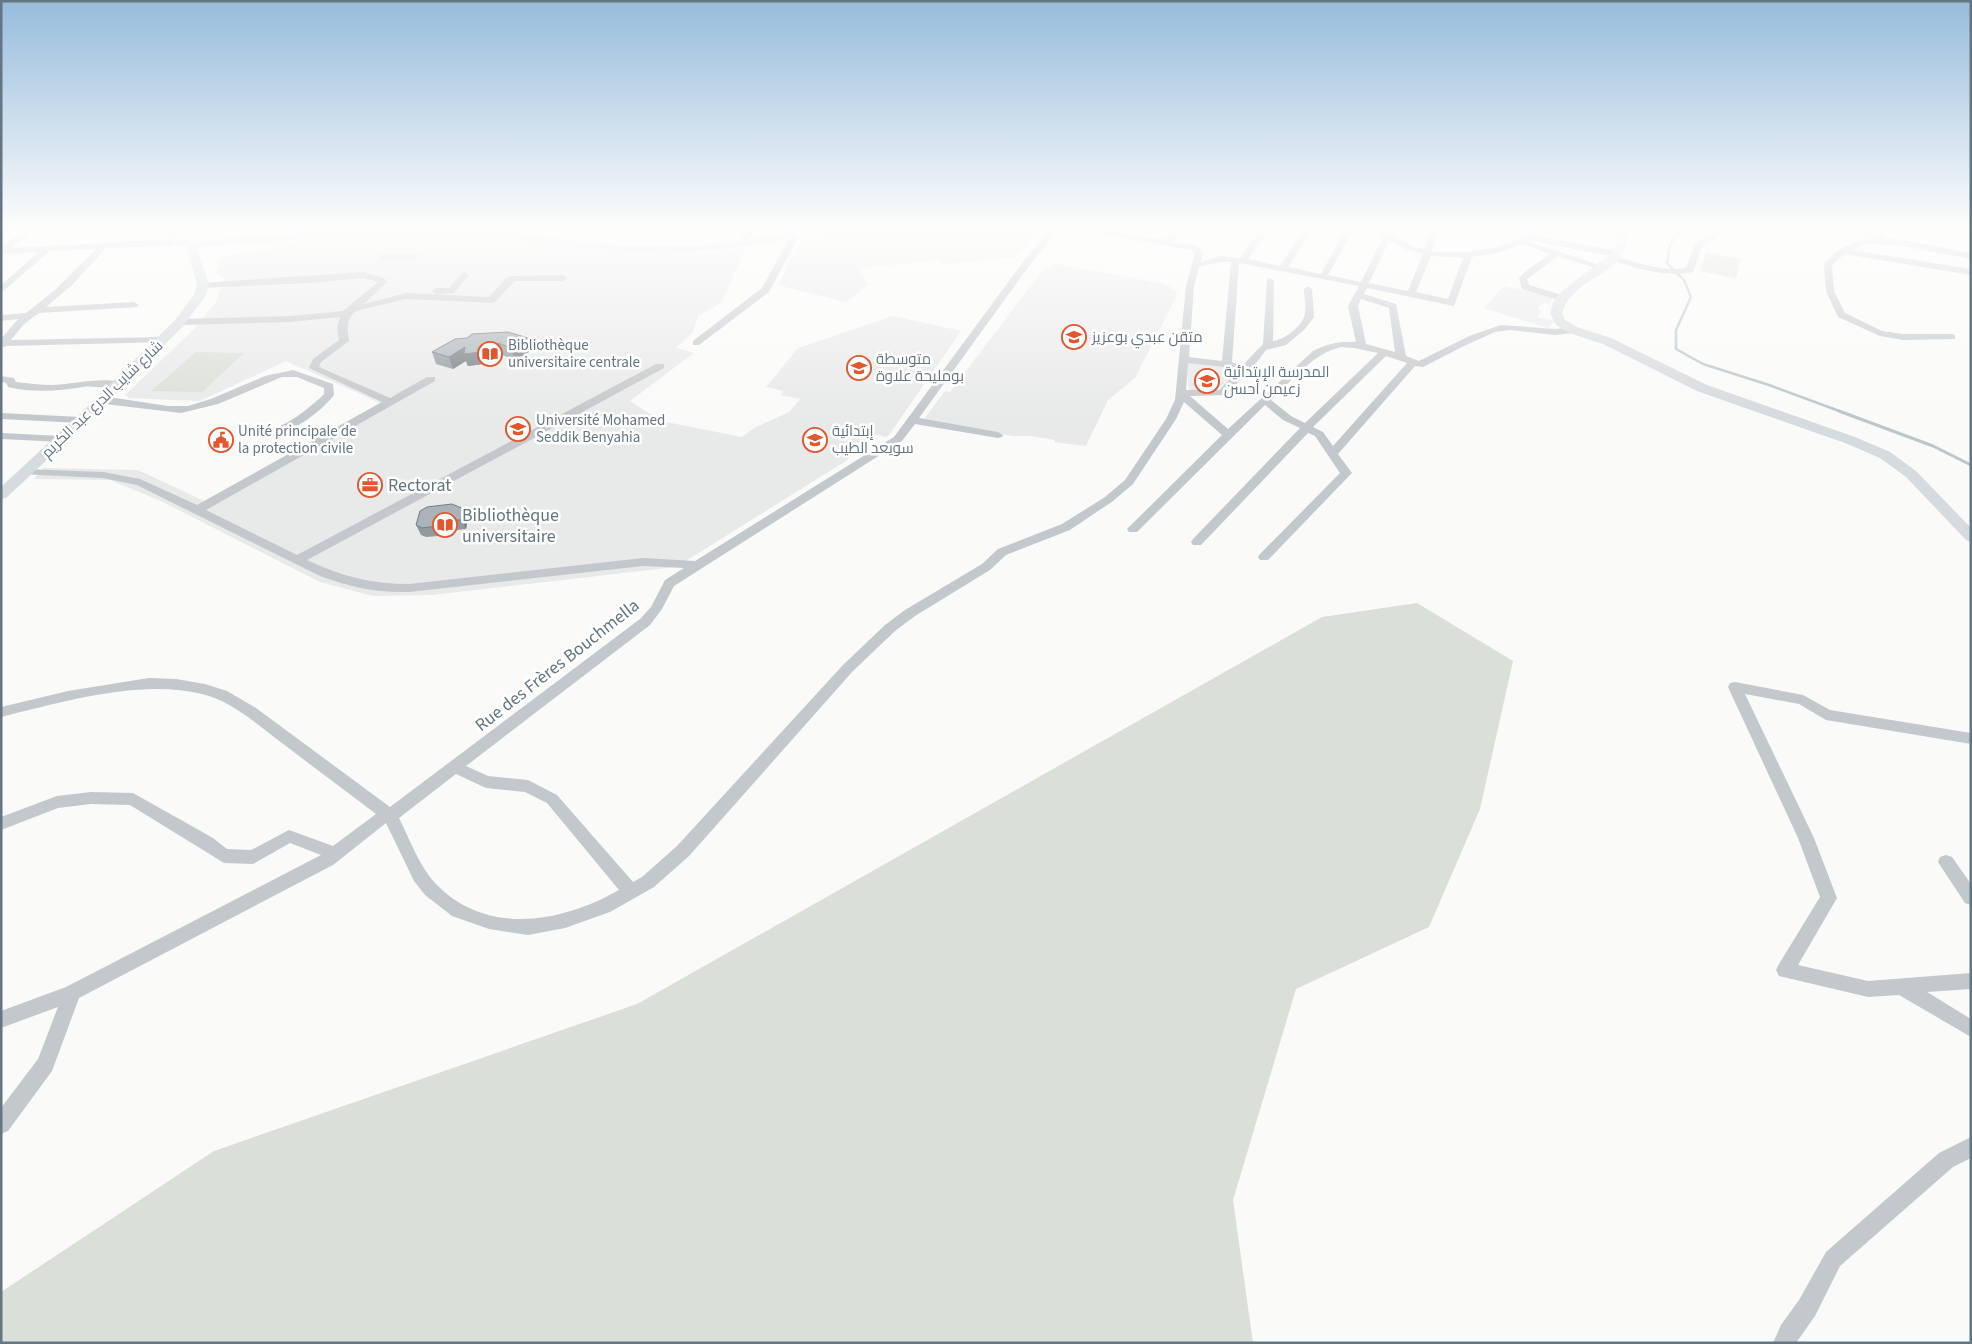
<svg xmlns="http://www.w3.org/2000/svg" width="1972" height="1344" viewBox="0 0 1972 1344" font-family="'Source Sans 3',Cairo,sans-serif">
  <style>
    .built { fill: #e8e9e9 }
    .green { fill: #dadfd7 }
    .lines { fill: none; stroke-linecap: round; stroke-linejoin: round }
    .stream-far1 { stroke: #bbc7cb; stroke-width: 2.5 }
    .stream { stroke: #bbc7cb; stroke-width: 3 }
    .minor { fill: #c3c8cc; fill-rule: evenodd }
    .major { fill: #d6dbdf; fill-rule: evenodd }
    .wall { fill: #929a9f }
    .shaded-wall { fill: #777d82 }
    .building { fill: #aab3b9; stroke: #777d82 }
    .labels { text-anchor: middle; stroke-width: 5; stroke-linejoin: round; paint-order: stroke }
    .far-poi-label { font-size: 15px; fill: #657683; stroke: #fff; text-anchor: start }
    .far-street-label { font-size: 15px; fill: #657683; stroke: #fff }
    .poi-label { font-size: 18px; fill: #657683; stroke: #fff; text-anchor: start }
    .street-label { font-size: 18px; fill: #657683; stroke: #fff }
  </style>
  <rect width="100%" height="100%" fill="#fafaf8"/>
  <g class="built">
    <polygon points="858,227 1045,227 1039,235 1035,235 1036,238 1026,239 1028,245 1016,257 943,264 940,260 860,268 868,285 846,302 778,285 802,239"/>
    <polygon points="384,237 472,237 642,253 700,253 746,248 721,303 698,316 693,332 676,348 694,353 630,401 661,421 742,437 754,428 789,412 800,399 781,395 783,391 766,387 798,348 893,316 961,331 889,435 886,437 874,434 846,461 676,567 432,595 373,596 320,582 161,501 110,480 34,479 44,468 138,470 204,501 380,403 286,361 200,401 129,398 125,395 194,329 216,302 224,278 216,273 220,257 272,249 272,242"/>
    <polygon points="1052,263 1165,284 1176,291 1177,295 1135,378 1108,400 1086,446 1054,442 1055,440 1031,436 1012,436 924,419 945,391 950,392 1045,267 1049,268"/>
    <polygon points="1504,286 1555,297 1549,304 1541,303 1538,310 1541,311 1537,317 1555,321 1548,328 1484,308"/>
    <polygon points="1186,362 1230,367 1237,371 1216,391 1189,391"/>
  </g>
  <g class="green">
    <polygon points="1706,252 1741,259 1736,278 1700,271"/>
    <polygon points="382,254 420,254 415,260 377,261"/>
    <polygon points="196,352 244,353 202,392 151,391"/>
    <polygon points="1417,603 1513,661 1480,809 1429,927 1296,989 1233,1200 1253,1343 1,1343 1,1292 214,1151 637,1004 1322,617"/>
  </g>
  <g class="lines">
    <polyline class="stream-far1" points="1683,227 1670,245 1667,263 1684,280 1691,297 1676,330 1676,349 1703,364 1769,385 1842,412"/>
    <polyline class="stream" points="1839,411 1933,446 1971,465"/>
    <g class="minor">
      <polygon points="1,227 9,227 1,232"/>
      <polygon points="29,227 38,227 11,248 176,239 180,242 176,245 106,248 71,286 46,307 134,302 139,305 137,307 39,313 24,324 11,340 164,337 167,338 167,342 6,346 1,348 1,339 18,319 1,321 1,315 26,313 55,290 96,249 50,251 1,293 1,285 39,252 1,254 1,247"/>
      <polygon points="317,227 325,227 322,236 318,238 314,236"/>
      <polygon points="517,227 525,227 522,236 518,238 514,236"/>
      <polygon points="752,227 761,227 750,237 747,246 741,246 742,236"/>
      <path d="M1052,227h8l-31,39 -110,152 79,14 5,3 -1,2 -4,1 -83,-14 -13,17 -228,145 -12,23 -12,16 -184,141 22,10 40,4 29,15 76,87 9,-5 35,-31 166,-181 42,-40 20,-15 77,-46 16,-15 64,-25 43,-27 20,-17 41,-61 9,-19 11,-114 9,-33 -3,-3 -120,-21 -4,-2h19l78,13 7,-13h9l-8,15 25,4 5,7 -2,9 19,-6 20,2 20,-28h3l4,2 -19,27 32,7 24,-37 17,-2 -11,6 -22,34 33,7 26,-47h8l-27,48 33,7 22,-45 -12,-10h9l6,4 3,-4h8l-5,8 22,12 11,2 6,-22h8l-7,24c37,4 67,-1 99,-19l1,-5h8l-1,6 -3,3 81,15 4,3 -4,3c23,6 45,15 69,11l10,-26 15,-8 5,-7h8l-7,11 -14,7 -10,27c-29,6 -56,-4 -83,-12l-1,-2 3,-2 -83,-16 -2,1 78,26 -4,3 -43,-14 -31,23 2,6 36,11 2,2 -5,3 -40,-12 -3,-10 4,-6 27,-19 -28,-10 -22,8 -28,5 -18,49 -87,-18 -3,6 32,10 10,52 13,5 50,-25 32,-11 54,4 18,-2 5,3 -5,3 -18,2 -45,-5 -15,2 -31,14 -41,21 -8,-1 -77,88 14,19 -2,2 -82,85h-8l-2,-3 2,-3 80,-81 -25,-37 -7,-3 -107,112h-8l-2,-3 2,-3 107,-111 -17,-8 -18,-15 -128,127h-8l-2,-3 95,-94 -38,-33 -8,17 -43,65 -20,17 -43,29 -64,25 -16,15 -75,46 -20,15 -42,40 -164,185 -35,31 -44,25 -45,16 -37,7 -39,-6 -37,-13 -27,-21 -11,-14 -28,-58 -53,42 -254,133 -27,73 -44,60 -7,3v-26l37,-49 20,-52 -57,21v-17l65,-24 255,-132 -31,-12 -37,21 -29,-1 -94,-58 -39,-1 -33,4 -57,22v-13l56,-21 34,-4 42,1 80,45 14,11 24,1 38,-20 44,16 43,-32c-31,-24 -63,-47 -94,-71 -24,-18 -50,-42 -80,-49 -62,-15 -139,8 -201,23v-10l67,-16 81,-13 27,1 29,5 22,7 29,17 134,99 250,-188 11,-12 14,-27 19,-12 -41,-2 -234,26c-31,1 -60,-5 -89,-16l-183,-91 -34,-7 -83,-4 -2,-2 6,-3 79,3 37,7 57,26 185,-103 -73,-34 4,-9 26,-19 -2,-12 3,-11 -50,5 -110,3 -5,-3 5,-3 110,-3 53,-5 35,-29 -15,-4 -53,5 -107,5 -3,-1v-4l163,-11 21,6 3,4 -23,22 42,-11 83,4 17,-19 5,-2 52,-1 4,3 -4,3h-48l-20,21 -3,1 -86,-4 -50,12c-10,8 -9,18 -7,30l-28,21 -2,5 71,31 37,-21h8v4l-229,129 91,45 359,-191h8v4l-357,192c34,16 64,24 102,24l234,-26 52,3 199,-124 129,-175zM1389,241l19,9 15,4 -15,37 -39,-8zM1431,256l32,2 -15,41 -32,-7zM1220,262h11l-9,99 -33,-4 5,-71 5,-19zM1239,263l120,23 -11,20 8,36c-16,-1 -29,2 -43,9l-85,78 -38,-33 36,-1c13,-15 29,-29 40,-45l20,-5 19,-16 9,-12 -2,-28 -4,-3 -4,3c0,8 3,21 0,28 -4,11 -21,23 -31,24l1,-60 -4,-3 -3,1 -4,65 -44,46h-33l2,-27 46,5 5,-3 -7,-3zM1361,299l28,9 6,44 -29,-8 -8,-38zM1341,347l13,1 24,5 -73,70 -14,-7 -20,-16c21,-19 42,-47 70,-53zM1386,356l21,7 -74,83 -10,-14 -10,-5zM456,774l30,14 39,4 22,11 72,87c-56,32 -132,47 -183,-6 -17,-18 -26,-44 -37,-66z"/>
      <path d="M1846,227h13l24,8 1,2 -2,2h16l73,14v6l-73,-14 -33,-1 -13,6 119,19v6l-126,-21 -13,11 2,26 11,22 37,18 21,3h49l3,1v4l-52,1 -23,-4 -42,-19 -12,-26 -2,-27c14,-16 32,-26 54,-25z"/>
      <polygon points="1949,227 1960,227 1971,233 1971,238"/>
      <polygon points="793,232 800,234 769,292 699,345 693,345 693,341 762,288"/>
      <polygon points="465,272 469,275 454,293 436,294 432,291 436,288 449,288 462,273"/>
      <path d="M293,370l40,14 1,11c-14,18 -43,39 -66,41 -8,1 -16,-2 -24,-4l-1,-2c6,-6 17,1 26,-1 19,-3 37,-19 51,-31l4,-4v-6l-27,-11h-15l-64,27 -37,9 -76,-9 -8,-5 5,-3 66,10h20l23,-7 54,-23z"/>
      <path d="M1,376l13,2 2,4c12,1 24,3 36,3 15,0 60,-10 70,-1 -9,8 -27,1 -39,3 -24,4 -50,6 -75,0l-2,-4 -5,-1z"/>
      <polygon points="1,413 81,417 86,420 81,423 1,419"/>
      <polygon points="1,433 62,436 67,439 62,442 1,439"/>
      <polygon points="1735,682 1803,695 1830,710 1971,733 1971,744 1826,720 1799,704 1745,694 1814,838 1837,898 1798,965 1868,981 1971,973 1971,989 1927,992 1971,1019 1971,1037 1899,995 1868,997 1779,976 1776,970 1779,964 1820,897 1798,838 1728,687 1730,683"/>
      <polygon points="1946,855 1952,857 1971,884 1971,905 1965,903 1938,862 1940,857"/>
      <polygon points="1971,1137 1971,1158 1953,1167 1840,1266 1815,1316 1796,1343 1773,1343 1781,1325 1799,1300 1826,1252 1939,1153"/>
    </g>
    <g class="major">
      <path d="M167,227h10l-1,8 3,4 16,2c92,-8 184,-14 276,-10 64,2 126,15 189,16 35,0 68,-4 102,-10 24,-4 47,-10 71,-10l-5,3c-55,12 -111,24 -168,23 -63,-1 -126,-13 -189,-16 -90,-3 -181,2 -271,10l-2,4 11,34 -3,10 -22,30 -90,91 -88,82 -5,1v-12l83,-77 92,-91 18,-24 3,-10 -9,-34 1,-4 -18,-3 -5,-9z"/>
      <path d="M1615,227h10c2,10 3,22 -4,30 -19,22 -49,26 -59,56l3,7 12,7 34,11 96,47 148,52 35,15 26,19 55,57v14l-5,-2 -60,-63 -26,-19 -35,-15 -148,-52 -94,-47 -34,-11 -13,-8 -6,-12 4,-12 8,-10 50,-38 5,-13z"/>
    </g>
  </g>
  <g class="wall">
    <polygon points="472,334 532,350 515,360 502,355 500,362 468,366 466,361 453,369 436,364 432,352 467,338"/>
    <polygon points="468,518 466,529 457,530 450,535 426,537 421,535 416,525"/>
  </g>
  <g class="shaded-wall">
    <polygon points="528,338 532,350 515,360 511,348"/>
    <polygon points="498,343 502,355 500,362 468,366 466,361 453,369 449,357 465,347"/>
    <polygon points="464,509 468,518 466,529 462,520"/>
    <polygon points="453,520 457,530 450,535 445,525"/>
  </g>
  <g class="building">
    <polygon points="508,332 528,338 511,348 498,343 496,350 464,354 465,347 449,357 432,352 455,339 467,338 472,334"/>
    <polygon points="452,504 464,509 462,520 453,520 445,525 422,528 416,525 420,511 427,507"/>
  </g>
  <linearGradient id="sky" x2="0" y2="1"><stop stop-color="#96bcdc"/><stop offset="0.55" stop-color="#fdfdfc"/><stop offset="1" stop-color="#fdfdfc" stop-opacity="0"/></linearGradient>
  <rect width="1972" height="415" fill="url(#sky)"/>
  <defs>
    <symbol id="school-ring" viewBox="-11 -11 22 22"><circle r="9.5" fill="#fff" stroke="#e4572e" stroke-width="1.5"/><path d="M0-5L7-2L0 1L-7-2ZM-4 1L0 2.5L4 1V4Q0 6-4 4Z" fill="#e4572e"/></symbol>
    <symbol id="library-ring" viewBox="-11 -11 22 22"><circle r="9.5" fill="#fff" stroke="#e4572e" stroke-width="1.5"/><path d="M-6-4Q-3-5.5-.7-3.5V5Q-3 3-6 4ZM6-4Q3-5.5 .7-3.5V5Q3 3 6 4Z" fill="#e4572e"/></symbol>
    <symbol id="university-ring" viewBox="-11 -11 22 22"><circle r="9.5" fill="#fff" stroke="#e4572e" stroke-width="1.5"/><path d="M0-5L7-2L0 1L-7-2ZM-4 1L0 2.5L4 1V4Q0 6-4 4Z" fill="#e4572e"/></symbol>
    <symbol id="civic-ring" viewBox="-11 -11 22 22"><circle r="9.5" fill="#fff" stroke="#e4572e" stroke-width="1.5"/><path d="M-.6-6.5H3V-4.5H.6V-3L4-1V1h2V6H-6V1h2V-1L-.6-3ZM-1.2 2.5V6h2.4V2.5Z" fill="#e4572e"/></symbol>
    <symbol id="office-ring" viewBox="-11 -11 22 22"><circle r="9.5" fill="#fff" stroke="#e4572e" stroke-width="1.5"/><path d="M-6-3h4V-5.5h4V-3h4V5H-6ZM-1-4.5V-3h2v-1.5ZM-6 0V1H6V0Z" fill="#e4572e"/></symbol>
  </defs>
  <g fill-rule="evenodd">
    <use href="#school-ring" x="1060" y="323" width="28" height="28"/>
    <use href="#library-ring" x="476" y="340" width="28" height="28"/>
    <use href="#school-ring" x="845" y="354" width="28" height="28"/>
    <use href="#school-ring" x="1193" y="367" width="28" height="28"/>
    <use href="#university-ring" x="504" y="415" width="28" height="28"/>
    <use href="#civic-ring" x="207" y="426" width="28" height="28"/>
    <use href="#school-ring" x="801" y="426" width="28" height="28"/>
    <use href="#office-ring" x="356" y="471" width="28" height="28"/>
    <use href="#library-ring" x="431" y="511" width="28" height="28"/>
  </g>
  <g class="labels">
    <g class="far-poi-label">
      <text x="1092" y="342">متقن عبدي بوعزيز</text>
      <text x="508" y="350">Bibliothèque<tspan x="508" dy="17">universitaire centrale</tspan></text>
      <text x="876" y="364">متوسطة<tspan x="876" dy="17">بومليحة علاوة</tspan></text>
      <text x="1224" y="377">المدرسة الإبتدائية<tspan x="1224" dy="17">زعيمن أحسن</tspan></text>
      <text x="536" y="425">Université Mohamed<tspan x="536" dy="17">Seddik Benyahia</tspan></text>
      <text x="238" y="436">Unité principale de<tspan x="238" dy="17">la protection civile</tspan></text>
      <text x="832" y="436">إبتدائية<tspan x="832" dy="17">سويعد الطيب</tspan></text>
    </g>
    <g class="far-street-label">
      <text transform="translate(102 399) rotate(-44)" y="5">شارع شايب الدرع عبد الكريم</text>
    </g>
    <g class="poi-label">
      <text x="388" y="491">Rectorat</text>
      <text x="462" y="521">Bibliothèque<tspan x="462" dy="21">universitaire</tspan></text>
    </g>
    <g class="street-label">
      <text transform="translate(557 665) rotate(-38)" y="6">Rue des Frères Bouchmella</text>
    </g>
  </g>
  <rect width="1972" height="1344" fill="none" stroke="#657683" stroke-width="5"/>
</svg>
